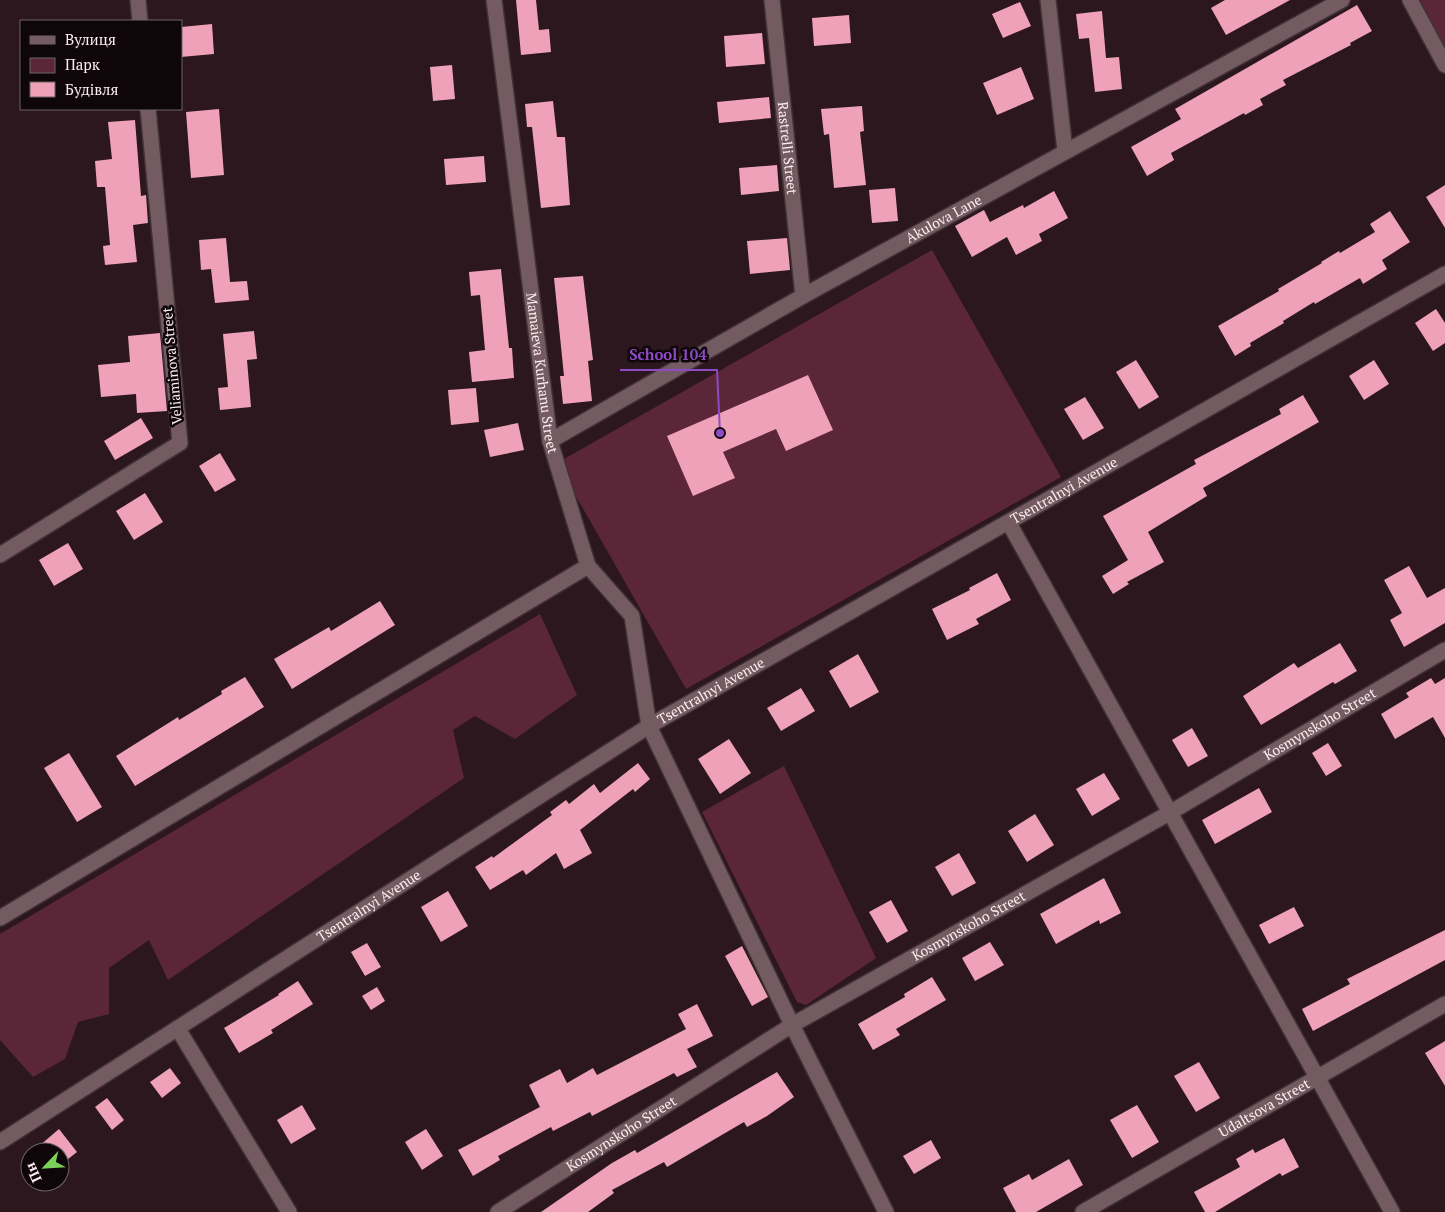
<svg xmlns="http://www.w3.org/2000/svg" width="1445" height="1212" viewBox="0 0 1445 1212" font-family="'PT Serif',serif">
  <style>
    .green { fill: #5a2638 }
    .building { fill: #eea1b8 }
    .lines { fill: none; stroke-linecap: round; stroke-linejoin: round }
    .street-casing { stroke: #413237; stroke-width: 18 }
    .street { stroke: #745b62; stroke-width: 15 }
    .labels { text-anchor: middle; stroke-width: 5; stroke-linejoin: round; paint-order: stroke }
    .street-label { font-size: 14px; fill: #fcedf1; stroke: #0e0608 }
    .leader { fill: none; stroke: #8e49c6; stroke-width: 2 }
    .callout-dot { fill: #8e49c6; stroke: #0e0608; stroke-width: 2 }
    .callout-label { font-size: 15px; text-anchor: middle; font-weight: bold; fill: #8e49c6; stroke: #0e0608; stroke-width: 5; stroke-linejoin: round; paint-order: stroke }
  </style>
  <rect width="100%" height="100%" fill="#2b171d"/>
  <g class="green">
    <polygon points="1410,0 1445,0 1445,65"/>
    <polygon points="932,250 1061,477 686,689 557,463"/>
    <polygon points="540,614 577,695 515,739 475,716 453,730 464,778 168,980 149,940 109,968 109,1014 78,1022 65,1059 33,1077 0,1040 0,934"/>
    <polygon points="784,766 876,958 806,1005 797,1002 702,812"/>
  </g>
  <g class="building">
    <polygon points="516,0 536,0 539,30 549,29 551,52 521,55"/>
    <polygon points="1225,0 1290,0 1226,35 1211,8"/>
    <polygon points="1020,2 1031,26 1003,38 992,14"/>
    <polygon points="1357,5 1372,31 1350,43 1351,45 1283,80 1286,85 1260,99 1263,105 1245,115 1244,113 1171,153 1174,160 1147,176 1131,147 1181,119 1175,109"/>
    <polygon points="1102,11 1106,58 1119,57 1122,89 1095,92 1089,38 1079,39 1076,14"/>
    <polygon points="849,15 851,43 814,46 812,18"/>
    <polygon points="212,24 214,54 181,57 181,27"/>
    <polygon points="762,33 765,64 726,67 724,36"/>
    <polygon points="452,65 455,99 433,101 430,67"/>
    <polygon points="1021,67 1034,99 997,115 983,83"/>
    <polygon points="769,97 771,118 719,123 717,102"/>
    <polygon points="553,101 557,137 565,137 570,205 541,208 532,127 527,127 525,104"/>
    <polygon points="862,106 864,131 860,132 866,185 834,188 829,134 824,135 821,109"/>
    <polygon points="219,109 224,175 191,178 186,112"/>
    <polygon points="135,120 141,196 146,195 148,223 133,225 137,262 105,265 103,246 110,245 105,187 97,187 95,161 112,159 108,122"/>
    <polygon points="484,156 486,182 446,185 444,159"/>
    <polygon points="777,165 779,191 741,195 739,168"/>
    <polygon points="1445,185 1445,228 1426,197"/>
    <polygon points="895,188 898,221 872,223 869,190"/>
    <polygon points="1054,191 1068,218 1039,234 1042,241 1016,255 1007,237 972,257 955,226 984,210 990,222 1023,205 1024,208"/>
    <polygon points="1390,211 1410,242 1382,260 1387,269 1363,284 1360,278 1315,304 1314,302 1283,321 1284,323 1250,343 1251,346 1235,356 1218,326 1279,291 1278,289 1322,263 1321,262 1339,251 1340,253 1375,232 1370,224"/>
    <polygon points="226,238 230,282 247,281 249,300 215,303 211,269 201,270 199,240"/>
    <polygon points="787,238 790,270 750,274 747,241"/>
    <polygon points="501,269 509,348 512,348 514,378 472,382 469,352 485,350 480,295 471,296 469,272"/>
    <polygon points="583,276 593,360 588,361 592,401 563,404 560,376 564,376 554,278"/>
    <polygon points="1436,309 1445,323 1445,343 1433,351 1415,323"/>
    <polygon points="254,331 257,359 247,360 251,407 220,410 218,388 228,387 223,334"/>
    <polygon points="160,333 167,411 137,413 136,394 101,397 98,365 130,362 128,336"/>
    <polygon points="1136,360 1159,397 1139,409 1116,372"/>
    <polygon points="1374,360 1389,384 1364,400 1349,376"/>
    <polygon points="808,375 833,430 786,451 776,429 723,452 735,478 693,496 667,436"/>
    <polygon points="476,388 479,422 451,425 448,390"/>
    <polygon points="1303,395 1319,422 1203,488 1207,496 1148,532 1164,562 1127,582 1129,584 1113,594 1102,576 1128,560 1103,516 1196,464 1194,460 1281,414 1279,409"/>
    <polygon points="1085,397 1104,428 1083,440 1064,409"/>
    <polygon points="141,418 153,438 115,460 104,441"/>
    <polygon points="518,423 524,450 490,457 484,430"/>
    <polygon points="220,453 236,480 215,492 199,466"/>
    <polygon points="145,493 163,522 134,540 116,511"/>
    <polygon points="68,543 83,569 54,586 39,560"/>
    <polygon points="1409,566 1427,598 1445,588 1445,623 1404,647 1390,620 1402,613 1384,580"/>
    <polygon points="997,573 1011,600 976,619 979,624 947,640 932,609 970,590 969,588"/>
    <polygon points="380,601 395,625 292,689 274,659 329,627 331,631"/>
    <polygon points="1340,643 1357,671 1335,684 1333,682 1261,725 1243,696 1294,663 1298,668"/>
    <polygon points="858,654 879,692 850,708 829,671"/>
    <polygon points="245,677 264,707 135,786 116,756 178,717 179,720 222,694 221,691"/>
    <polygon points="1431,678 1435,684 1445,678 1445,738 1433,717 1395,739 1381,714 1409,697 1406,693"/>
    <polygon points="801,688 815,711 781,731 767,708"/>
    <polygon points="1192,728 1208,756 1188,767 1172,740"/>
    <polygon points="729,739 751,773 720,794 698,759"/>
    <polygon points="1328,743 1342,766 1326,776 1312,753"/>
    <polygon points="69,753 102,807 77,822 44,768"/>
    <polygon points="638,763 650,779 635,792 633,789 580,830 592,853 564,869 556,853 526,875 523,870 490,890 475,867 492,856 493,858 552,815 550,812 566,800 569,804 594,784 600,793"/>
    <polygon points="1104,773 1120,799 1092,816 1076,789"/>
    <polygon points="1259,788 1272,812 1215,844 1202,820"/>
    <polygon points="1035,814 1054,845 1027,862 1008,831"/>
    <polygon points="959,853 976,883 952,896 935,867"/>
    <polygon points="1104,878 1121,913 1100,924 1099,920 1056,944 1040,914"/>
    <polygon points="448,891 468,926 441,942 421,907"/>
    <polygon points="891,900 908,931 887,943 869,912"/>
    <polygon points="1294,907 1304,926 1269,944 1259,925"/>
    <polygon points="1445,930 1445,960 1313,1031 1302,1009 1350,984 1347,979"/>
    <polygon points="990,942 1004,965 975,981 962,958"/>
    <polygon points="367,943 381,967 365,976 351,952"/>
    <polygon points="742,946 768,997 752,1006 725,956"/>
    <polygon points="932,977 946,1000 896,1029 900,1035 873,1050 858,1024 905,997 904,994"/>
    <polygon points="298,981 313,1004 271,1030 273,1033 239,1053 224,1028 279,995 278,994"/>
    <polygon points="377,987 385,1001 371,1010 362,996"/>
    <polygon points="697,1004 713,1036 687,1049 697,1067 677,1077 674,1073 592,1116 590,1112 553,1131 551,1127 498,1156 500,1160 473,1176 458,1150 540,1107 529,1085 560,1069 567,1083 593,1068 597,1075 686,1029 678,1014"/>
    <polygon points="1445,1041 1445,1086 1425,1053"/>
    <polygon points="1199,1062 1220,1098 1196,1112 1174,1076"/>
    <polygon points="170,1068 181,1083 162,1098 150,1082"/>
    <polygon points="777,1072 794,1097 767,1116 747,1127 744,1122 667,1167 664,1162 612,1190 614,1193 588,1212 541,1212 612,1163 635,1150 637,1153"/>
    <polygon points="107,1098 124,1120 112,1130 95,1107"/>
    <polygon points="302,1105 316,1129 291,1144 277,1120"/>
    <polygon points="1137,1105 1159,1142 1132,1158 1110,1120"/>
    <polygon points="59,1129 77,1152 63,1163 60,1159 60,1152 32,1152"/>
    <polygon points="426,1129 443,1156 422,1170 405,1142"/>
    <polygon points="1284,1138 1299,1167 1282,1176 1280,1173 1215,1212 1205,1212 1194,1192 1240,1167 1236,1159 1253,1149 1255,1153"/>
    <polygon points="931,1140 941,1158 914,1174 903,1156"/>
    <polygon points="1069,1159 1083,1185 1036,1212 1016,1212 1003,1188 1029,1174 1032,1180"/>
  </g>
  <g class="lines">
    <defs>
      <g id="street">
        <polyline points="138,0 140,21"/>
        <path id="s1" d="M494,0l56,441 38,125 44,50 17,110 143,299 94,187"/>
        <path id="s2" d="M772,0l31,296"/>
        <polyline points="1048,0 1065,151"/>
        <polyline points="1410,0 1445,65"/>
        <path id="s3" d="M550,441l253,-145 539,-296"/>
        <polyline points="1009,523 1392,1212"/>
        <polyline points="0,555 180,443 148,109"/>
        <polyline points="0,918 588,566"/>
        <polyline points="178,1029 289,1212"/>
        <path id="s4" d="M0,1142l649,-416 796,-452"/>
        <path id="s5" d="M498,1212l294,-187 379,-213 274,-162"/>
        <path id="s6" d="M1083,1212l362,-208"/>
      </g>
    </defs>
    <use href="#street" class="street-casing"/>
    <use href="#street" class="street"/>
  </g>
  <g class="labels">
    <g class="street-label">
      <text dy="5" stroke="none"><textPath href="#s2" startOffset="149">Rastrelli Street</textPath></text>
      <text dy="5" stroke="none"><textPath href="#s3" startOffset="452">Akulova Lane</textPath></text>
      <text transform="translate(172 366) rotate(-95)" y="5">Veliaminova Street</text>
      <text dy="5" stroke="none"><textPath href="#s1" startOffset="376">Mamaieva Kurhanu Street</textPath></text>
      <text dy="5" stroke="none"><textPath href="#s4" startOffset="1248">Tsentralnyi Avenue</textPath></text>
      <text dy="5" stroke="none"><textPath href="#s4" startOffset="842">Tsentralnyi Avenue</textPath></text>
      <text dy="5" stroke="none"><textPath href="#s5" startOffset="956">Kosmynskoho Street</textPath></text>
      <text dy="5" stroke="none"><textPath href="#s4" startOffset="438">Tsentralnyi Avenue</textPath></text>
      <text dy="5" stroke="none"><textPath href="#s5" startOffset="551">Kosmynskoho Street</textPath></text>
      <text dy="5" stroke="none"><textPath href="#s6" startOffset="209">Udaltsova Street</textPath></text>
      <text dy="5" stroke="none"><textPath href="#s5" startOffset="146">Kosmynskoho Street</textPath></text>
    </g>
  </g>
  <path class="leader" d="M720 433L717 370H620"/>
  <circle class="callout-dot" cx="720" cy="433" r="5"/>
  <g class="callout-label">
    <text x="668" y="360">School 104</text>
  </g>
  <rect x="20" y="20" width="162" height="90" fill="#0e0608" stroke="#6d6265"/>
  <rect x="30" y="36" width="25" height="8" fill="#745b62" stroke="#6d6265"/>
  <text x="65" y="45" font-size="15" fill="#fcedf1">Вулиця</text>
  <rect x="30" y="58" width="25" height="15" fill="#5a2638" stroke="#6d6265"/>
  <text x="65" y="70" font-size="15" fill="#fcedf1">Парк</text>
  <rect x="30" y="82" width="25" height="15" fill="#eea1b8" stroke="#6d6265"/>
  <text x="65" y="95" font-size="15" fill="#fcedf1">Будівля</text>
  <g transform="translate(45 1167) rotate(245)"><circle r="24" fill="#0e0608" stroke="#6d6265"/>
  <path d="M0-4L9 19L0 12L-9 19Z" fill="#7ad157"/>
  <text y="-8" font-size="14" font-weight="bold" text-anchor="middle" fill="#fcedf1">Пн</text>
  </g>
</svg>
